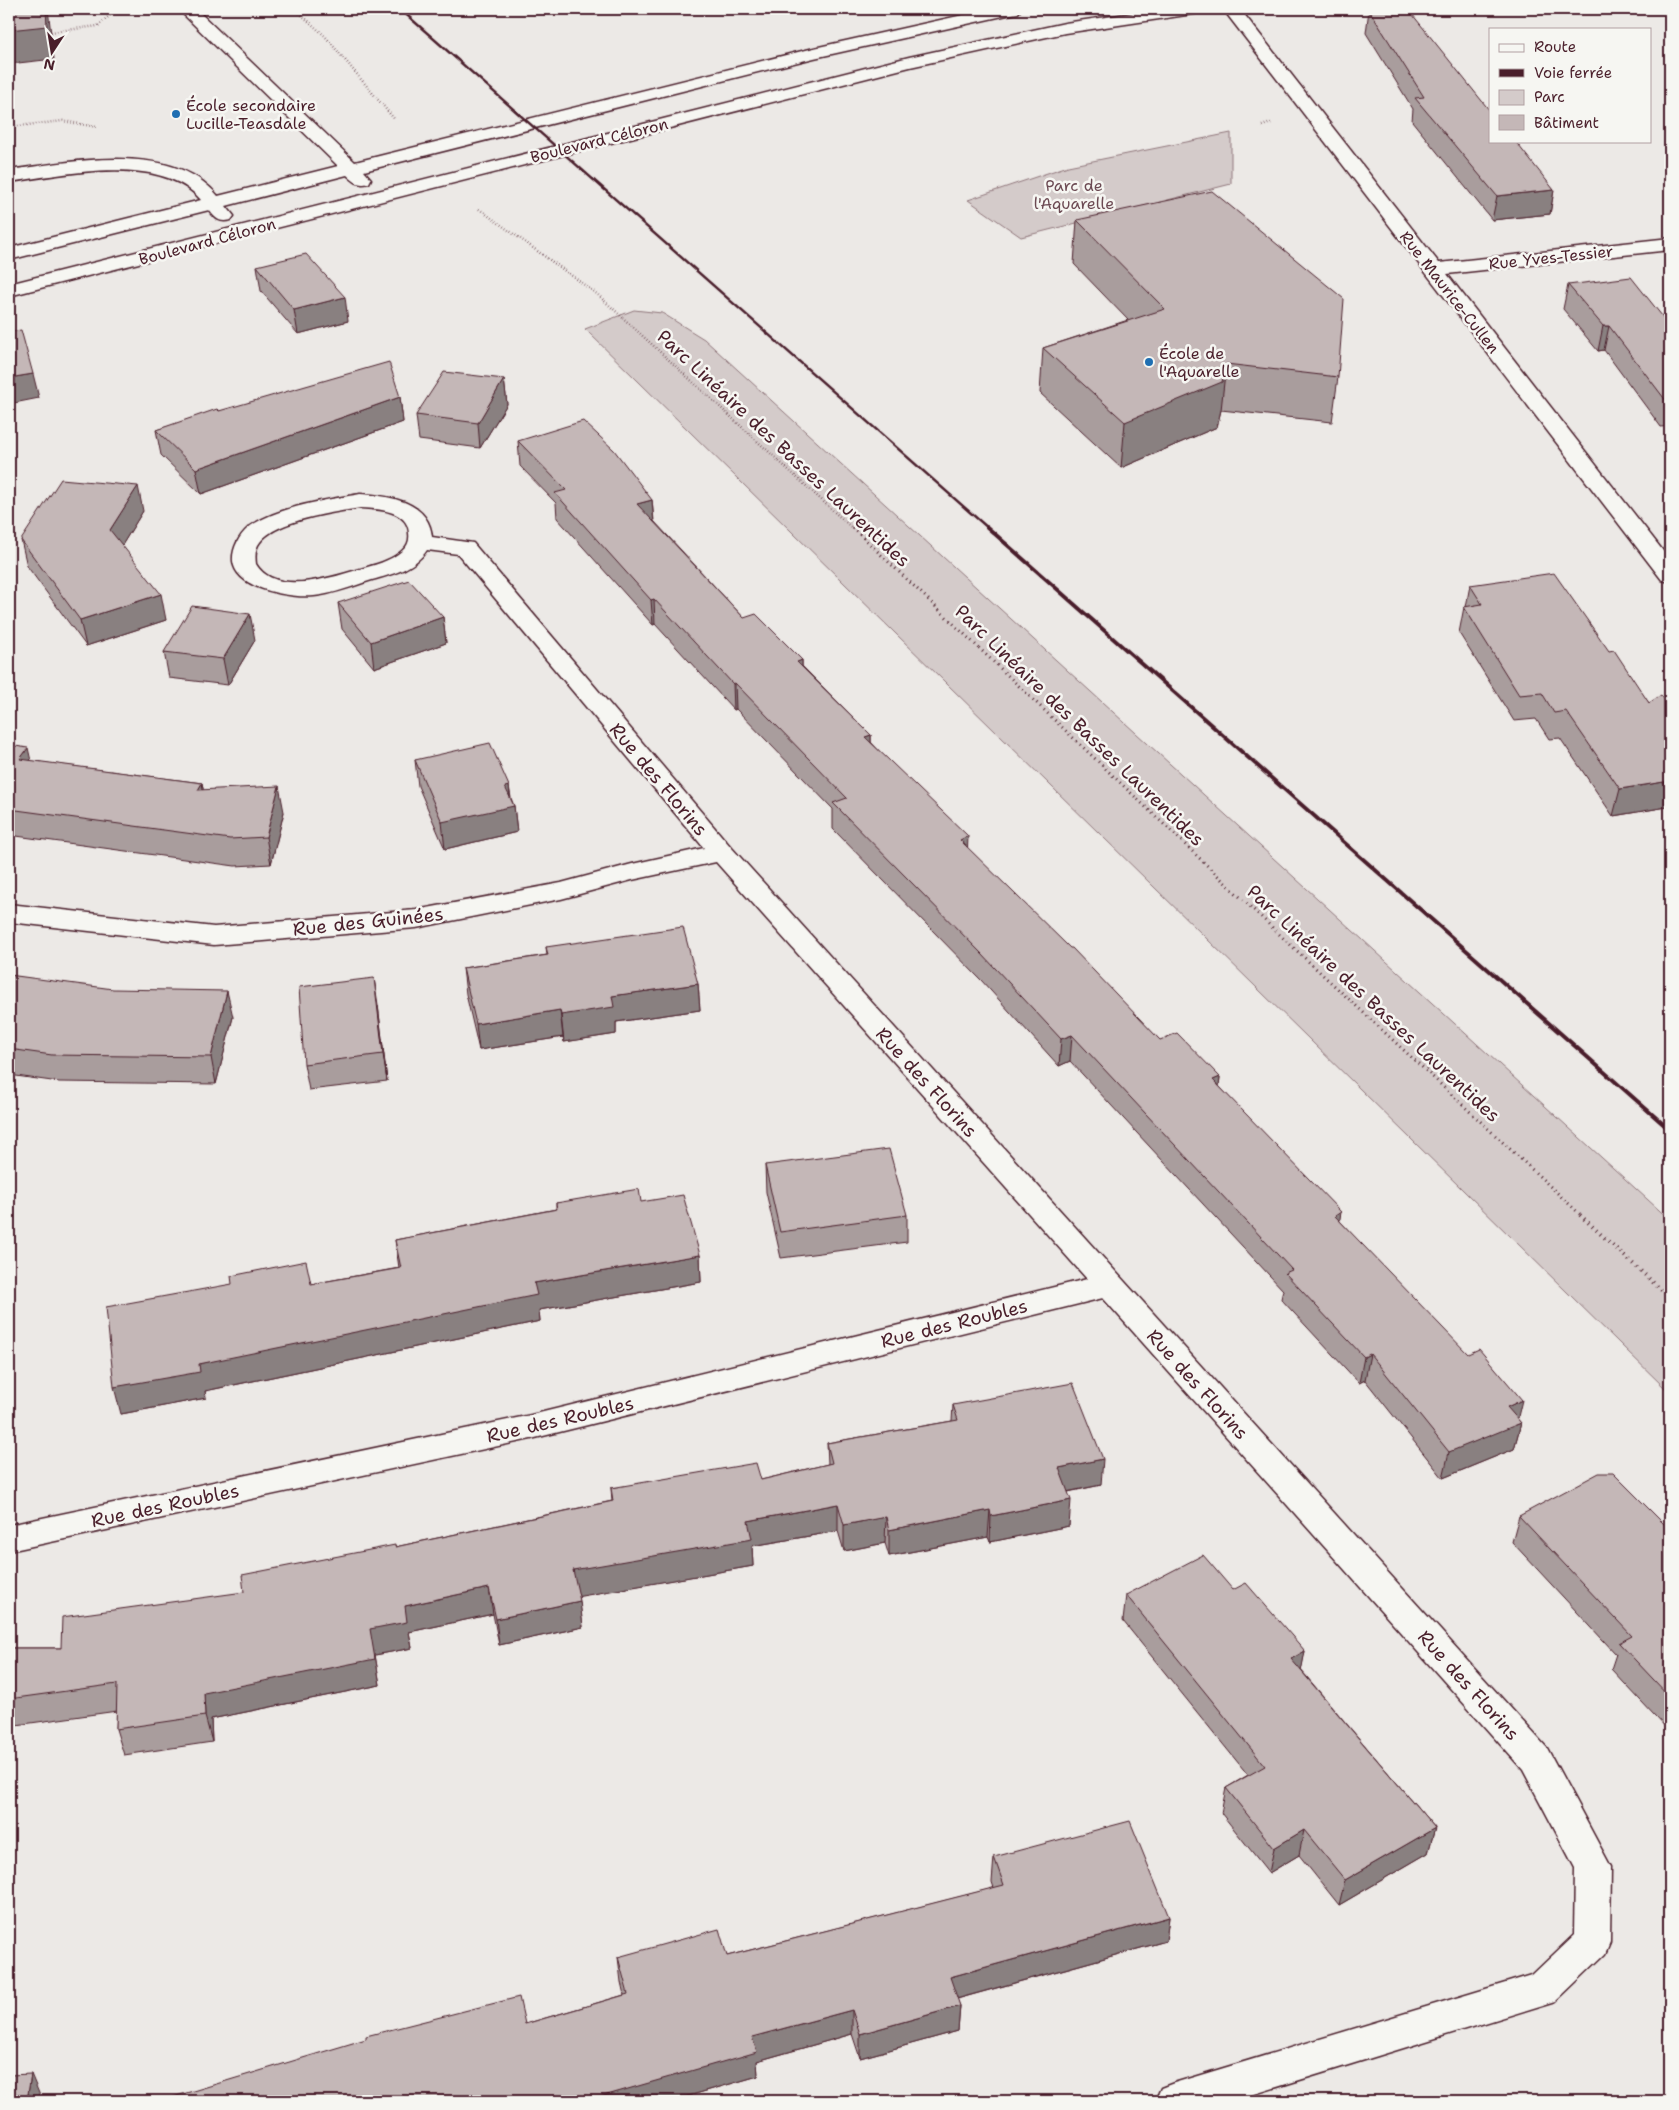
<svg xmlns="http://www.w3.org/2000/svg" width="1679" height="2110" viewBox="0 0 1679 2110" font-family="'Shantell Sans',sans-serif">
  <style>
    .green { fill: #d4cbca; stroke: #8f757a }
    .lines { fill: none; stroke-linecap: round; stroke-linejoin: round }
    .minor-casing { stroke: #4a1f2b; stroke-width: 3 }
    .path-far2 { stroke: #4a1f2b; stroke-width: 2.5; stroke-dasharray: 0.5 2.5; stroke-linecap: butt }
    .path-far1 { stroke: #4a1f2b; stroke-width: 3; stroke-dasharray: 1 4; stroke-linecap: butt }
    .path { stroke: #4a1f2b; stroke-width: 4; stroke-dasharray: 1 4.5; stroke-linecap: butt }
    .minor { fill: #f6f6f2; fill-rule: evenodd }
    .rail-far1 { stroke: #4a1f2b; stroke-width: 2.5 }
    .rail { stroke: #4a1f2b; stroke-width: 4 }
    .wall { fill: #a99d9d; stroke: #4a1f2b }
    .shaded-wall { fill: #898080; stroke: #4a1f2b }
    .building { fill: #c4b7b7; stroke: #4a1f2b }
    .poi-dot { fill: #1f6fb2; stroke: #f6f6f2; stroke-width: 2 }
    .labels { text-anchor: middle; stroke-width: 5; stroke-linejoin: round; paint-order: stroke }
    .far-poi-label { font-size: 16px; fill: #4a1f2b; stroke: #f6f6f2; text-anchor: start }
    .far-street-label { font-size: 16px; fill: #4a1f2b; stroke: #f6f6f2 }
    .far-park-label { font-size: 16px; fill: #6c4a53; stroke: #f6f6f2 }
    .street-label { font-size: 19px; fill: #4a1f2b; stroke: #f6f6f2 }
  </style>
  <rect width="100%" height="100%" fill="#ece9e6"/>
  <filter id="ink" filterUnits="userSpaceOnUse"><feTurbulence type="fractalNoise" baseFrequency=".02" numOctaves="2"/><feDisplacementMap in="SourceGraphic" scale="10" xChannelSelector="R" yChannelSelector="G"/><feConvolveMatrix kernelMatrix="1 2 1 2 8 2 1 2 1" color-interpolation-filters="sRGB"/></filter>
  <g filter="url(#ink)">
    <g class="green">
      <polygon points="1231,133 1231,184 1021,237 968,200 1068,166"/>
      <polygon points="634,310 662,313 704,339 1670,1220 1670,1393 585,329"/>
    </g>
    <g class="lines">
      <defs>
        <g id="minor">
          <path d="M178,9h18l159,153 459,-114 176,-39h31l-3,4 -6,1 -198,44 -450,113 7,8 -2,4c-11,3 -14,-1 -22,-8l-121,31 8,10 -3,4c-12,3 -15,-1 -22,-10l-200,50v-12l192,-48c-41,-48 -137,-25 -192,-18v-12c62,-8 164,-30 209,26l120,-30z"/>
          <polygon points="1160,9 1202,9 1199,13 1193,14 1065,33 910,67 9,296 9,284 909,57 1065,23"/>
          <polygon points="1223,9 1240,9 1439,263 1670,238 1670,250 1447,274 1670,560 1670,582 1662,580"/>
          <path d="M360,494c29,2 69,7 72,43l41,6 258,304 816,901 64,119 -1,75 -5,12 -49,47 -324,100h-77l6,-13 13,-5 358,-108 42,-40 1,-67 -52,-98 -420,-472 -572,141 -522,112v-26l522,-110 556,-136 -371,-417 -84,18 -71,19 -145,29 -202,17 -205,-23v-18l205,23 202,-17 145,-27 71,-19 72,-16 -246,-294 -31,-4c-13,19 -34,24 -55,30 -19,6 -38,14 -58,16 -22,2 -78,-6 -81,-35 -1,-12 6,-25 15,-33 27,-21 79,-28 112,-34zM360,508c18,1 48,2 49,25 1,7 -1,13 -6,17 -13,12 -30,15 -46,20 -27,8 -82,26 -101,-6 -1,-8 -1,-16 4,-22 16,-22 75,-30 100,-34z"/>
        </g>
      </defs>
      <use href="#minor" class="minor-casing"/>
      <g class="path-far2">
        <polyline points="295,9 325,36 395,120"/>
        <polyline points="51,32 98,26 117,9"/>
        <polyline points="1262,126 1271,123"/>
        <polyline points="9,127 63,121 97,127"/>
        <polyline points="479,209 597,294 853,529"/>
      </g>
      <polyline class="path-far1" points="852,527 1280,935 1582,1216"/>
      <polyline class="path" points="1580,1215 1670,1298"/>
      <use href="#minor" class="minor"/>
      <polyline class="rail-far1" points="400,9 989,529"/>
      <polyline class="rail" points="987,527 1670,1130"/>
    </g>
    <g class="wall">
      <polygon points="1369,10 1554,190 1550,214 1492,220 1412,121 1413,109 1366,33"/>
      <polygon points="1077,220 1338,377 1332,422 1221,410 1217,427 1121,468 1040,393 1043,348 1128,320 1074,264"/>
      <polygon points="257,266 348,321 298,334 261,291"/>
      <polygon points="1568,285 1670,326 1670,427 1670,426 1661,427 1604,350 1598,351 1563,309"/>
      <polygon points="504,379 507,404 480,448 419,440 416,415"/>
      <polygon points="400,397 403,422 201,494 161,455 156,430 219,411"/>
      <polygon points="518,441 652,500 654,521 744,618 802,660 802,666 871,735 871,742 967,848 1160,1040 1220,1077 1219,1086 1521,1423 1514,1449 1443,1478 1365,1380 1359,1383 1281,1299 1283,1290 1070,1061 1059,1066 981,980 833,829 833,809 736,709 734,710 655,624 653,625 557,518 556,503 520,466"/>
      <polygon points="143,511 122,545 166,620 86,646 27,566 21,540"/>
      <polygon points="1470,585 1609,651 1649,703 1670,707 1670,812 1667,807 1613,816 1560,738 1549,739 1536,719 1514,721 1459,633 1464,607 1466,607"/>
      <polygon points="338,603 443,617 446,643 374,668 342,629"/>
      <polygon points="255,640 228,685 169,678 164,652"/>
      <polygon points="9,745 31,761 202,783 203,790 284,812 271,864 235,866 9,835"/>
      <polygon points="415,760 509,786 511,798 514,806 517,832 445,849 418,786"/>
      <polygon points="546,947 698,984 700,1010 616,1022 616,1034 564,1042 563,1037 479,1050 466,994 463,968 547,955"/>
      <polygon points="9,975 233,1017 216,1084 59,1082 9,1075"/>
      <polygon points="378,1005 387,1081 309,1090 304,1064"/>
      <polygon points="765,1165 907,1215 907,1242 781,1258 766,1192"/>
      <polygon points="641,1202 700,1255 701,1282 539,1310 540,1321 205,1391 206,1398 121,1414 311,1284 399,1268 395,1240 556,1209 556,1203"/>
      <polygon points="953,1405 1101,1485 1068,1492 1069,1526 990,1542 988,1537 889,1556 885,1543 844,1551 838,1531 752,1546 753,1566 579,1596 583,1627 499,1645 493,1614 409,1632 412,1648 375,1655 380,1685 211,1719 212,1742 124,1755 116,1729 117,1711 9,1726 9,1648 61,1648 395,1547 612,1501 611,1488 761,1480 828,1464 827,1443 952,1421"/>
      <polygon points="1519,1516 1670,1530 1670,1732 1611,1669 1616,1654 1512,1542"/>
      <polygon points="1233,1590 1305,1651 1301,1670 1435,1828 1428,1853 1339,1905 1299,1855 1269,1873 1221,1813 1226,1788 1248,1775 1123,1621 1126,1595"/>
      <polygon points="994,1857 1169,1917 1166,1941 957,1999 960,2006 958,2031 860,2058 852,2034 757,2061 758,2076 671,2101 174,2101 525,2024 624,1995 621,1982 618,1957 727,1956 994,1888 992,1882"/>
    </g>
    <g class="shaded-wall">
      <polygon points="46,9 48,9 54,59 9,64 9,30"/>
      <polygon points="1554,190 1550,214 1492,220 1497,196"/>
      <polygon points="345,297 348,321 298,334 294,310"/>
      <polygon points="1603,326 1609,326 1604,350 1598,351"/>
      <polygon points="1226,364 1221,410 1217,427 1121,468 1125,422"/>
      <polygon points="33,374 39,398 9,404 9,378"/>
      <polygon points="504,379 507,404 480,448 478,423"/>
      <polygon points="400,397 403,422 201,494 196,469"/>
      <polygon points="138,486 143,511 116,555 110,530"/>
      <polygon points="652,500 654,525 637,504"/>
      <polygon points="161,594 166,620 86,646 80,620"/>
      <polygon points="654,599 655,624 653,625 651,600"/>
      <polygon points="250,614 255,640 228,685 223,659"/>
      <polygon points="443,617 446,643 374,668 371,642"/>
      <polygon points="802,660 802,685 797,662"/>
      <polygon points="735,683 736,709 734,710 733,684"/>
      <polygon points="871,735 871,761 865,737"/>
      <polygon points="28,748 34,774 20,759"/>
      <polygon points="1670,781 1670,794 1667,807 1613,816 1620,789"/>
      <polygon points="202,783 207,809 198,790"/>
      <polygon points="279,786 284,812 271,864 266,837"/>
      <polygon points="509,786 511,806 514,806 517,832 445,849 442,822 505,787"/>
      <polygon points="968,836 967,862 960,840"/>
      <polygon points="374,978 378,1005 387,1081 383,1054"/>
      <polygon points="698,984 700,1010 616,1022 616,1034 564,1042 561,1015 612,996"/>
      <polygon points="227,991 233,1017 216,1084 211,1057"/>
      <polygon points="560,1010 563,1037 479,1050 476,1024"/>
      <polygon points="1072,1035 1070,1061 1059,1066 1061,1039"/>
      <polygon points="1220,1077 1217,1103 1213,1080"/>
      <polygon points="1341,1212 1337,1239 1335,1216"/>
      <polygon points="700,1255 701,1282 539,1310 540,1321 205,1391 206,1398 121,1414 114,1387 199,1364 534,1283"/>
      <polygon points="1370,1354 1365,1380 1359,1383 1364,1357"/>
      <polygon points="1522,1400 1516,1425 1521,1423 1514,1449 1443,1478 1449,1452 1507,1407"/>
      <polygon points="1103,1459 1101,1485 1056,1494 1059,1468"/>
      <polygon points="1071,1500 1069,1526 990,1542 991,1516"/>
      <polygon points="838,1504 838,1531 752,1546 753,1566 576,1597 573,1570 748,1521"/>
      <polygon points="990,1510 988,1537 889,1556 889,1530"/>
      <polygon points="886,1517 885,1543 844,1551 844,1525"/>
      <polygon points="489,1588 493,1614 409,1632 412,1648 375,1655 380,1685 211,1719 212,1742 205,1716 204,1693 370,1629 405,1606"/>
      <polygon points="580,1601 583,1627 499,1645 496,1619"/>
      <polygon points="1305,1651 1300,1677 1291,1659"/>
      <polygon points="1435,1828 1428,1853 1339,1905 1345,1880"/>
      <polygon points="1304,1830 1299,1855 1269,1873 1274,1848"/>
      <polygon points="1169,1917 1166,1941 949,2001 950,1977"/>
      <polygon points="960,2006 958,2031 860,2058 860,2034"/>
      <polygon points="852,2010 852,2034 757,2061 758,2076 671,2101 586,2101 752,2037"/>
      <polygon points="31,2074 41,2098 41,2101 27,2101"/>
    </g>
    <g class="building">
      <polygon points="9,9 46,9 47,26 9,30"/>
      <polygon points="1371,9 1408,9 1490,111 1490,141 1515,141 1554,190 1497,196 1415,98 1424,97 1369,10"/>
      <polygon points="1212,191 1344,299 1338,377 1226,364 1222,382 1125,422 1043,348 1165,309 1077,220"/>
      <polygon points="306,254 345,297 294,310 257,266"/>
      <polygon points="1631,277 1670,326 1670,402 1667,402 1609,326 1603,326 1568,285"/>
      <polygon points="21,330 33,374 9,378 9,332"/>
      <polygon points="389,362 400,397 196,469 156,430 217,409 219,411"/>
      <polygon points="444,372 504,379 478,423 416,415"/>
      <polygon points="583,421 614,450 652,500 637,504 744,618 756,614 802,660 797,662 871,735 865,737 968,836 960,840 1070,948 1072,948 1160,1040 1177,1033 1220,1077 1213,1080 1341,1212 1335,1216 1468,1354 1479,1349 1522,1400 1507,1407 1521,1423 1449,1452 1370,1354 1364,1357 1285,1273 1292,1270 1072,1035 1061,1039 982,954 833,803 847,798 735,683 733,684 654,599 651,600 555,493 566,490 518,441"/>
      <polygon points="61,479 138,486 110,530 161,594 80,620 21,540"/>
      <polygon points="1554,573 1609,651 1614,650 1649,703 1661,695 1670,707 1670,781 1620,789 1566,711 1554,713 1542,693 1519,695 1464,607 1482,604 1470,585"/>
      <polygon points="409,580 443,617 371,642 338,603"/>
      <polygon points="192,606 250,614 223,659 164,652"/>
      <polygon points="490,743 509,786 505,787 514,806 442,822 415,760"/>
      <polygon points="9,745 28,748 20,759 202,783 198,790 279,786 266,837 230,839 9,809"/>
      <polygon points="683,927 698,984 612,996 614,1007 561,1015 560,1010 476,1024 463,968 548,955 546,947"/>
      <polygon points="9,975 113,989 227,991 211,1057 52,1055 9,1049"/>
      <polygon points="374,978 383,1054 304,1064 299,987"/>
      <polygon points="889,1149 907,1215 780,1232 765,1165"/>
      <polygon points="639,1189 641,1202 683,1195 700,1255 534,1283 537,1295 199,1364 200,1372 114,1387 106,1307 232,1284 231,1276 306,1261 311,1284 401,1268 395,1240 557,1209 556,1203"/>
      <polygon points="1073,1383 1103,1459 1059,1468 1071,1500 991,1516 990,1510 889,1530 886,1517 844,1525 838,1504 748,1521 752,1539 573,1570 580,1601 496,1619 489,1588 405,1606 407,1622 370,1629 375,1659 204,1693 205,1716 116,1729 117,1684 9,1699 9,1648 61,1648 62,1617 244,1592 242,1575 395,1545 395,1547 613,1501 611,1488 756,1463 761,1480 832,1463 827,1443 958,1420 953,1405"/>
      <polygon points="1599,1473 1613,1473 1670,1530 1670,1697 1619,1643 1632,1636 1519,1516"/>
      <polygon points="1203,1555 1233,1590 1246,1583 1305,1651 1291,1659 1435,1828 1345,1880 1304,1830 1274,1848 1226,1788 1265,1766 1126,1595"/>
      <polygon points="1130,1821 1169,1917 950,1977 960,2006 860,2034 852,2010 752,2037 757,2052 586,2101 174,2101 173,2097 366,2039 366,2036 519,1997 525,2024 628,1994 618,1957 719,1929 727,1956 1004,1885 994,1857"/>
      <polygon points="31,2074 27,2101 9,2101 9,2075"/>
    </g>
  </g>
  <g class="poi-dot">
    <circle cx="176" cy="114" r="5"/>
    <circle cx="1149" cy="362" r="5"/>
  </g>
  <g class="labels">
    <g class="far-poi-label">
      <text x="186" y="111">École secondaire<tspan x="186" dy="18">Lucille-Teasdale</tspan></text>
      <text x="1159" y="359">École de<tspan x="1159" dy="18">l'Aquarelle</tspan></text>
    </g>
    <g class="far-street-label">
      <text transform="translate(599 140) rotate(-14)" y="6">Boulevard Céloron</text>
      <text transform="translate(207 241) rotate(-15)" y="6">Boulevard Céloron</text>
      <text transform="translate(1551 257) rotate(-6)" y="6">Rue Yves-Tessier</text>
      <text transform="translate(1450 292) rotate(52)" y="6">Rue Maurice-Cullen</text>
    </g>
    <g class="far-park-label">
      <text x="1074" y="191">Parc de<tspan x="1074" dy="18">l'Aquarelle</tspan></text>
    </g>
    <g class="street-label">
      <text transform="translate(784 448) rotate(43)" y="7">Parc Linéaire des Basses Laurentides</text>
      <text transform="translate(1080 725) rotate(44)" y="7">Parc Linéaire des Basses Laurentides</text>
      <text transform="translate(659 779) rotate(50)" y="7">Rue des Florins</text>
      <text transform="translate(368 921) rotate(-6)" y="7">Rue des Guinées</text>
      <text transform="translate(1374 1003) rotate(43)" y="7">Parc Linéaire des Basses Laurentides</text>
      <text transform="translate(927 1082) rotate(48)" y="7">Rue des Florins</text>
      <text transform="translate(954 1323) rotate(-14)" y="7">Rue des Roubles</text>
      <text transform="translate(1198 1384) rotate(48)" y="7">Rue des Florins</text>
      <text transform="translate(560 1419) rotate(-13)" y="7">Rue des Roubles</text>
      <text transform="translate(165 1505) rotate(-12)" y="7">Rue des Roubles</text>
      <text transform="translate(1469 1685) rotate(48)" y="7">Rue des Florins</text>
    </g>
  </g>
  <rect width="1679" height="2110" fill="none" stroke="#f6f6f2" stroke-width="30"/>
  <rect x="15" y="15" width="1649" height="2080" fill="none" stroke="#4a1f2b" stroke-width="2" filter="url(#ink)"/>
  <rect x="1489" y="28" width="162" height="115" fill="#f6f6f2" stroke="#b1a0a2"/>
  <rect x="1499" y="44" width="25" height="8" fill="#f6f6f2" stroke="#b1a0a2"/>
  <text x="1534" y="52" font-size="15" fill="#4a1f2b">Route</text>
  <rect x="1499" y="69" width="25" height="8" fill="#4a1f2b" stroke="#b1a0a2"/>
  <text x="1534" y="78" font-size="15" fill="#4a1f2b">Voie ferrée</text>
  <rect x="1499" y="90" width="25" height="15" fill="#d4cbca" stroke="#b1a0a2"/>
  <text x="1534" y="102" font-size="15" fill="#4a1f2b">Parc</text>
  <rect x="1499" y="115" width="25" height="15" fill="#c4b7b7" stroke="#b1a0a2"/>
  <text x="1534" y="128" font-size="15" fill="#4a1f2b">Bâtiment</text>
  <g transform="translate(52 52) rotate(192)" stroke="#f6f6f2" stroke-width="4" paint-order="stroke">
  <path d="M0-4L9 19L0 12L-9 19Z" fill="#4a1f2b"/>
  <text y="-8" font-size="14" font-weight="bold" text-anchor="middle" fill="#4a1f2b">N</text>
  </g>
</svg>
